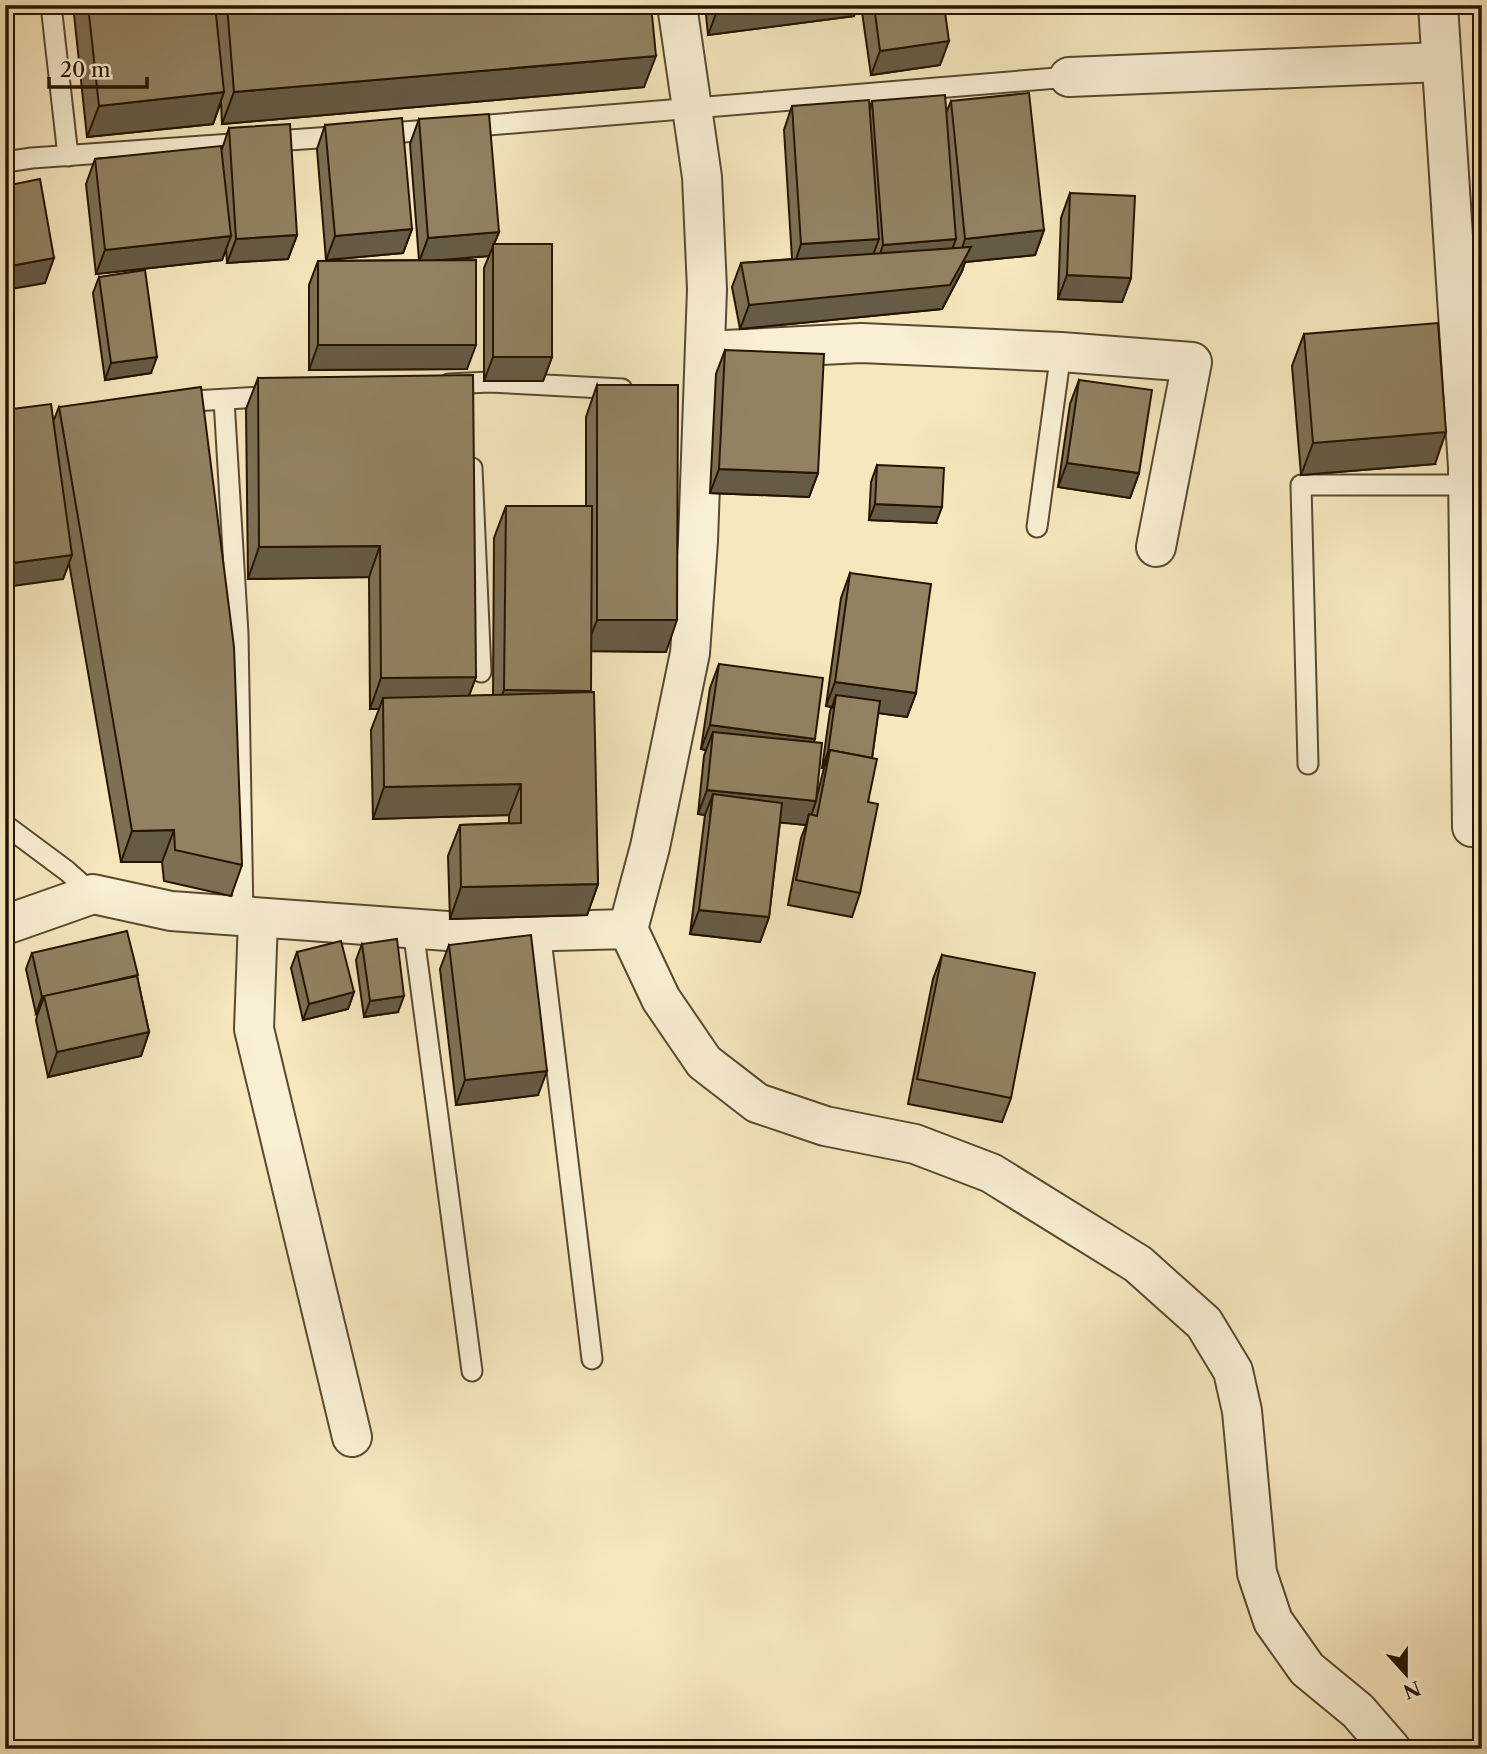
<svg xmlns="http://www.w3.org/2000/svg" width="1487" height="1754" viewBox="0 0 1487 1754" font-family="'Libre Caslon Text',serif">
  <style>
    .lines { fill: none; stroke-linecap: round; stroke-linejoin: round }
    .service-casing { stroke: #59492f; stroke-width: 23 }
    .minor-casing { stroke: #59492f; stroke-width: 42 }
    .service { stroke: #f9efd4; stroke-width: 19 }
    .minor { stroke: #f9efd4; stroke-width: 38 }
    .wall { fill: #7e7054; stroke: #251400; stroke-width: 2 }
    .shaded-wall { fill: #665b45; stroke: #251400; stroke-width: 2 }
    .building { fill: #928262; stroke: #251400; stroke-width: 2 }
  </style>
  <rect width="100%" height="100%" fill="#f6e7bd"/>
  <filter id="stains"><feTurbulence type="fractalNoise" baseFrequency=".00286" numOctaves="4"/><feColorMatrix values="0 0 0 0 .2 0 0 0 0 .09 0 0 0 0 .02 0 0 0 .5 -.17"/></filter>
  <radialGradient id="worn" r=".72"><stop offset=".6" stop-color="#630" stop-opacity="0"/><stop offset="1" stop-color="#630" stop-opacity=".3"/></radialGradient>
  <g class="lines">
    <defs>
      <g id="service">
        <polyline points="51,5 68,156"/>
        <polyline points="379,134 1069,77"/>
        <polyline points="5,162 32,158 346,136"/>
        <polyline points="449,384 489,382 622,389"/>
        <polyline points="224,400 238,634 243,917"/>
        <polyline points="177,402 276,396"/>
        <polyline points="472,468 481,672"/>
        <polyline points="1037,527 1061,352"/>
        <polyline points="1308,764 1301,485 1469,485"/>
        <polyline points="5,825 67,871 93,894"/>
        <polyline points="413,929 472,1371"/>
        <polyline points="540,931 592,1359"/>
      </g>
      <g id="minor">
        <polyline points="1438,5 1468,467 1472,827"/>
        <polyline points="1069,77 1441,62"/>
        <polyline points="705,351 861,343 1061,352 1192,362 1156,547"/>
        <polyline points="258,919 254,1029 352,1437"/>
        <polyline points="5,925 93,894 171,911 475,933 628,929 661,999 704,1062 757,1103 825,1126 915,1144 991,1173 1138,1264 1204,1323 1233,1371 1242,1411 1257,1573 1273,1621 1307,1669 1358,1711 1391,1749"/>
        <polyline points="628,929 650,847 690,653 698,541 707,289 702,177 677,5"/>
      </g>
    </defs>
    <use href="#service" class="service-casing"/>
    <use href="#minor" class="minor-casing"/>
    <use href="#service" class="service"/>
    <use href="#minor" class="minor"/>
  </g>
  <g class="wall">
    <polygon points="73,5 651,5 644,87 222,124 221,102 213,124 87,137"/>
    <polygon points="705,5 858,5 854,16 708,35"/>
    <polygon points="861,5 944,5 940,65 871,75"/>
    <polygon points="872,101 946,113 951,101 1044,230 1035,255 965,262 962,271 942,309 740,329 732,287 741,263 792,259 784,130 792,106 870,109"/>
    <polygon points="419,119 499,232 494,244 552,357 543,381 484,381 484,268 489,256 443,260 467,369 309,370 309,285 318,261 419,260 410,144"/>
    <polygon points="325,125 412,229 403,253 326,260 317,149"/>
    <polygon points="229,128 297,235 288,259 227,263 226,249 222,260 96,274 86,184 95,159 222,149"/>
    <polygon points="1070,193 1131,278 1122,302 1058,299 1061,218"/>
    <polygon points="99,277 151,373 105,380 93,293"/>
    <polygon points="1304,334 1435,464 1301,475 1292,366"/>
    <polygon points="725,350 818,473 809,497 710,493 716,374"/>
    <polygon points="258,378 476,677 469,696 493,695 494,538 506,506 586,506 586,417 597,385 666,652 591,651 590,693 598,884 587,915 450,919 448,856 460,825 509,823 509,815 373,819 371,730 379,709 370,709 369,577 248,579 246,409"/>
    <polygon points="1079,380 1139,473 1130,498 1058,487 1070,404"/>
    <polygon points="59,407 242,865 231,896 164,881 162,862 121,862 69,563 63,579 53,422"/>
    <polygon points="877,465 936,523 869,520 871,482"/>
    <polygon points="850,573 916,693 907,717 878,713 872,758 860,893 852,917 788,905 801,838 806,825 780,822 769,917 760,942 690,934 705,815 698,814 704,756 706,750 701,749 710,688 719,664 813,742 816,800 824,768 822,768 830,711 832,707 826,706 841,598"/>
    <polygon points="362,944 398,1012 364,1017 356,960"/>
    <polygon points="449,945 538,1095 456,1105 440,969"/>
    <polygon points="297,952 354,992 348,1009 303,1020 291,968"/>
    <polygon points="32,953 137,976 149,1032 141,1056 48,1077 36,1020 38,1013 36,1014 26,969"/>
    <polygon points="942,955 1011,1098 1002,1122 908,1104 933,979"/>
  </g>
  <g class="shaded-wall">
    <polygon points="758,5 858,5 854,16 708,35 717,11"/>
    <polygon points="949,41 940,65 871,75 880,51"/>
    <polygon points="656,56 644,87 222,124 234,92"/>
    <polygon points="224,92 213,124 87,137 99,106"/>
    <polygon points="412,229 403,253 326,260 335,236"/>
    <polygon points="1044,230 1035,255 965,262 962,271 942,309 740,329 749,305 957,263 965,239"/>
    <polygon points="499,232 489,256 419,262 428,238"/>
    <polygon points="297,235 288,259 227,263 236,239"/>
    <polygon points="231,236 222,260 96,274 105,250"/>
    <polygon points="879,239 870,263 793,269 801,244"/>
    <polygon points="956,239 947,263 875,269 883,245"/>
    <polygon points="54,258 45,283 5,290 5,267"/>
    <polygon points="1067,275 1131,278 1122,302 1058,299"/>
    <polygon points="318,345 476,345 467,369 309,370"/>
    <polygon points="157,357 151,373 105,380 111,363"/>
    <polygon points="493,357 552,357 543,381 484,381"/>
    <polygon points="1446,432 1435,464 1301,475 1313,443"/>
    <polygon points="1067,463 1139,473 1130,498 1058,487"/>
    <polygon points="719,469 818,473 809,497 710,493"/>
    <polygon points="875,504 942,507 936,523 869,520"/>
    <polygon points="380,546 369,577 248,579 259,547"/>
    <polygon points="72,555 63,579 5,587 5,564"/>
    <polygon points="597,620 677,620 666,652 585,651"/>
    <polygon points="476,677 464,708 383,698 379,709 370,709 381,678"/>
    <polygon points="835,682 916,693 907,717 834,707 836,695 832,707 826,706"/>
    <polygon points="504,690 591,691 579,722 492,722"/>
    <polygon points="710,725 815,739 806,763 713,732 706,750 701,749"/>
    <polygon points="828,752 830,752 824,768 822,768"/>
    <polygon points="521,784 509,815 373,819 384,787"/>
    <polygon points="707,790 816,801 808,825 809,814 806,825 710,816 713,794 705,815 698,814"/>
    <polygon points="174,830 162,862 121,862 132,831"/>
    <polygon points="598,884 587,915 450,919 461,887"/>
    <polygon points="699,910 769,917 760,942 690,934"/>
    <polygon points="354,992 348,1009 303,1020 309,1004"/>
    <polygon points="404,996 398,1012 364,1017 370,1001"/>
    <polygon points="42,997 44,997 38,1013 36,1014"/>
    <polygon points="149,1032 141,1056 48,1077 57,1052"/>
    <polygon points="547,1071 538,1095 456,1105 465,1080"/>
  </g>
  <g class="building">
    <polygon points="88,5 215,5 224,92 99,106"/>
    <polygon points="227,5 651,5 656,56 234,92"/>
    <polygon points="716,5 758,5 717,11"/>
    <polygon points="874,5 944,5 949,41 880,51"/>
    <polygon points="1029,93 1044,230 965,239 951,101"/>
    <polygon points="945,95 956,239 883,245 872,101"/>
    <polygon points="869,100 879,239 801,244 792,106"/>
    <polygon points="489,114 499,232 428,238 419,119"/>
    <polygon points="402,118 412,229 335,236 325,125"/>
    <polygon points="290,124 297,235 236,239 229,128"/>
    <polygon points="221,146 231,236 105,250 95,159"/>
    <polygon points="40,179 54,258 5,267 5,186"/>
    <polygon points="1070,193 1135,196 1131,278 1067,275"/>
    <rect x="493" y="244" width="59" height="113"/>
    <polygon points="971,247 950,285 749,305 741,263"/>
    <polygon points="476,260 476,345 318,345 318,261"/>
    <polygon points="145,270 157,357 111,363 99,277"/>
    <polygon points="1438,323 1446,432 1313,443 1304,334"/>
    <polygon points="725,350 824,354 818,473 719,469"/>
    <polygon points="473,375 476,677 381,678 380,546 259,547 258,378"/>
    <polygon points="1079,380 1152,390 1139,473 1067,463"/>
    <polygon points="597,385 678,385 677,620 597,620"/>
    <polygon points="201,387 234,647 242,865 175,850 174,830 132,831 59,407"/>
    <polygon points="51,404 72,555 5,564 5,410"/>
    <polygon points="877,465 944,468 942,507 875,504"/>
    <polygon points="506,506 592,506 591,691 504,690"/>
    <polygon points="850,573 931,584 916,693 835,682"/>
    <polygon points="719,664 823,678 815,739 710,725"/>
    <polygon points="594,692 598,884 461,887 460,825 521,823 521,784 384,787 383,698"/>
    <polygon points="836,695 880,701 872,758 830,750 830,752 828,752"/>
    <polygon points="713,732 822,743 816,801 707,790"/>
    <polygon points="830,750 877,759 868,802 878,804 860,893 796,880 809,814 817,816"/>
    <polygon points="713,794 782,803 769,917 699,910"/>
    <polygon points="127,931 138,975 42,997 32,953"/>
    <polygon points="531,935 547,1071 465,1080 449,945"/>
    <polygon points="397,939 404,996 370,1001 362,944"/>
    <polygon points="341,941 354,992 309,1004 297,952"/>
    <polygon points="942,955 1035,973 1011,1098 917,1079"/>
    <polygon points="137,976 149,1032 57,1052 44,996"/>
  </g>
  <rect width="1487" height="1754" fill="none" stroke="#f6e7bd" stroke-width="28"/>
  <rect x="7" y="7" width="1473" height="1740" fill="none" stroke="#251400" stroke-width="3.5"/>
  <rect x="14" y="14" width="1459" height="1726" fill="none" stroke="#251400" stroke-width="2"/>
  <g transform="translate(1406 1674) rotate(159)" stroke="#f9efd4" stroke-width="5" paint-order="stroke">
  <path d="M0-5L12 26L0 18L-12 26Z" fill="#251400"/>
  <text y="-10" font-size="19" font-weight="bold" text-anchor="middle" fill="#251400">N</text>
  </g>
  <path d="M49 77v10h98v-10" fill="none" stroke="#251400" stroke-width="3.5"/>
  <text x="60" y="77" font-size="21" fill="#251400" stroke="#f9efd4" stroke-width="5" paint-order="stroke">20 m</text>
  <rect width="100%" height="100%" filter="url(#stains)"/>
  <rect width="100%" height="100%" fill="url(#worn)"/>
</svg>
